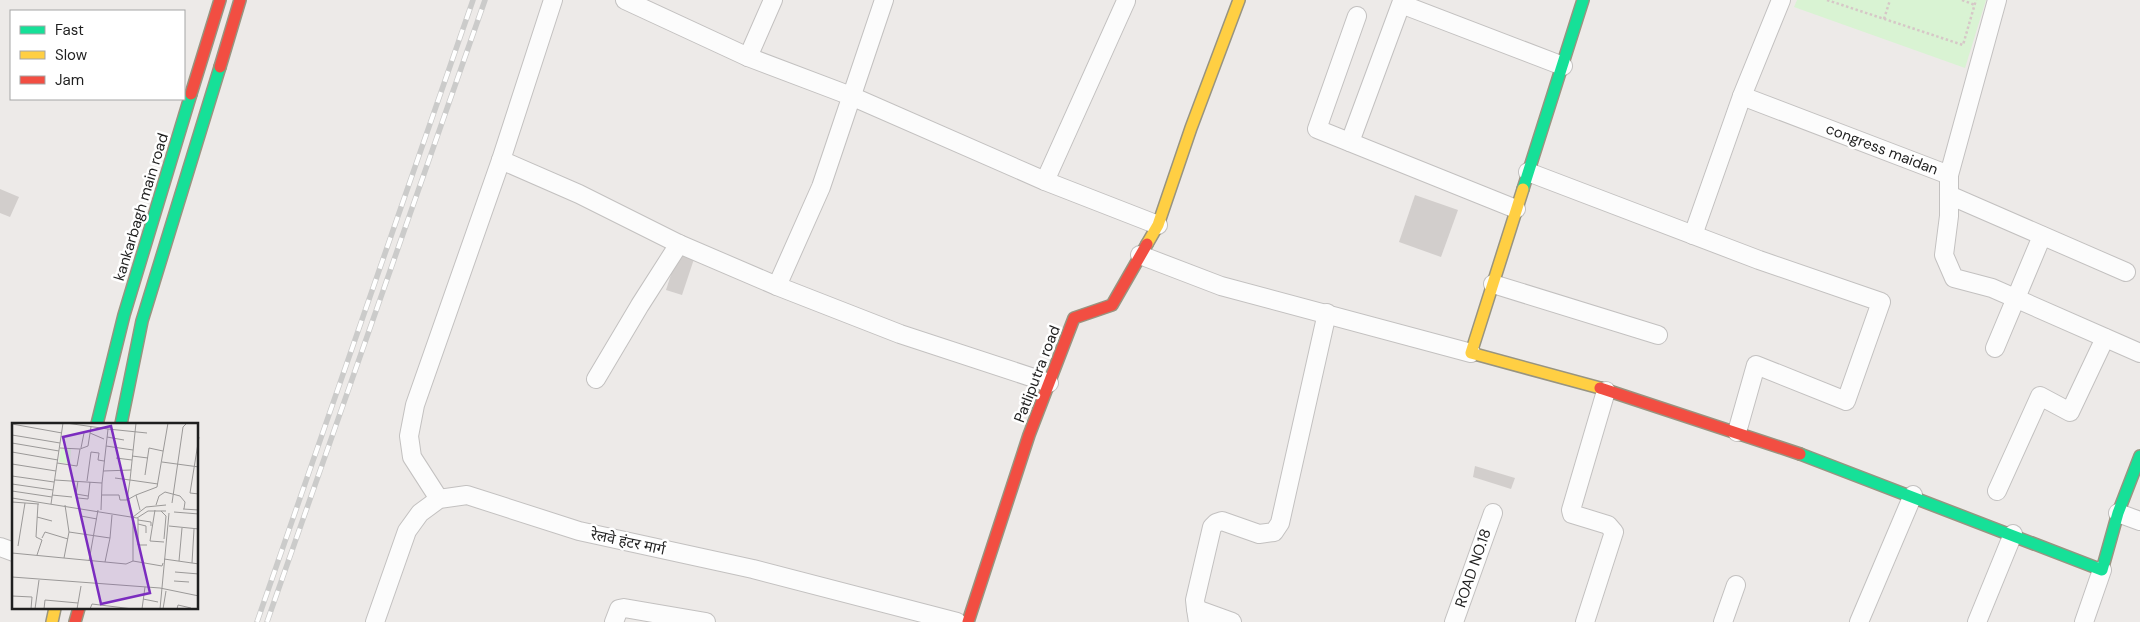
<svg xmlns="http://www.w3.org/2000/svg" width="2140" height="622" viewBox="0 0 2140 622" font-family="'DM Sans','Noto Sans Devanagari',sans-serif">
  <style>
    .park { fill: #d9f3d3 }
    .building { fill: #d2cecc }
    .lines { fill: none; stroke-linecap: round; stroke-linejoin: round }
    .street-casing { stroke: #c3c1c0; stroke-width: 20 }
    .fast-casing { stroke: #989480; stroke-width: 14 }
    .slow-casing { stroke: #989480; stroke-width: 14 }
    .jam-casing { stroke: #989480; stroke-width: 14 }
    .path { stroke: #d6c7c7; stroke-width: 2.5; stroke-dasharray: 2.5 2.5; stroke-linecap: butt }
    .street { stroke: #fcfcfc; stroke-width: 18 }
    .fast { stroke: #16e098; stroke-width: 11 }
    .slow { stroke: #ffcf43; stroke-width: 11 }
    .jam { stroke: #f24e42; stroke-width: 11 }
    .rail-casing { stroke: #cbcbca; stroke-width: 5.5 }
    .rail { stroke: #fff; stroke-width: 4; stroke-dasharray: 11; stroke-linecap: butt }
    .labels { text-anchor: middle; stroke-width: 5; stroke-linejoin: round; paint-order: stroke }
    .street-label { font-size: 15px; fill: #1f1f1f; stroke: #fff }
    .inset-road { fill: none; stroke: #9b9998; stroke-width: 1 }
    .view { fill: #7b2cbf; fill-opacity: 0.15; stroke: #7b2cbf; stroke-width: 2.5 }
    .inset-edge { fill: none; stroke: #1f1f1f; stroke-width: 2.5 }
  </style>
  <rect width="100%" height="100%" fill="#edeae8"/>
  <polygon class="park" points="1797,0 1986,0 1965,68 1794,7"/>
  <g class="building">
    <polygon points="0,189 19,197 10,217 0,213"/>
    <polygon points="1415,195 1458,210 1441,257 1399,242"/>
    <polygon points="678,253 694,259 682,295 666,290"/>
    <polygon points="1475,466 1515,478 1511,489 1473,477"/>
  </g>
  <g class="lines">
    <defs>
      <g id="street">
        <polyline points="625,0 748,57 851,96 1045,181 1158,225"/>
        <polyline points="884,0 821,187 777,286 900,334 1049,383"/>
        <polyline points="1781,0 1742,96 1949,175 1997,0"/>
        <polyline points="1357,16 1317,129 1516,209"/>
        <polyline points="748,57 773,0"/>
        <polyline points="1350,142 1401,4 1563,66"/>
        <polyline points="501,160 579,194 679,244 777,286"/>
        <polyline points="1528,172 1759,260 1881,302 1846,401 1756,365 1737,432"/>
        <polyline points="1949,175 1949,216 1944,255 1954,278 1992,288 2140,353"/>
        <polyline points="1045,181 1126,1"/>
        <polyline points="1949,195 2126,272"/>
        <polyline points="1693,235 1742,96"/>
        <polyline points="1140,255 1221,286 1471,353"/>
        <polyline points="1493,284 1658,335"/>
        <polyline points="1995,348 2042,236"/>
        <polyline points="596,379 640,305 679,244"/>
        <polyline points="1997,491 2040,396 2070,412 2105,338"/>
        <polyline points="439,499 412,457 409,436 415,405 501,160 553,0"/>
        <polyline points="2118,513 2140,521"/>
        <polyline points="0,547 14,552"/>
        <polyline points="1196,609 1195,600 1212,527 1216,523 1222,521 1259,534 1274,532 1280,523 1327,313"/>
        <polyline points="375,622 407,531 420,513 439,499 467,495 579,531 753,569 957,622"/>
        <polyline points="614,622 619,609 624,608 706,622"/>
        <polyline points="1198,622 1196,609 1232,622"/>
        <polyline points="1454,622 1493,513"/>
        <polyline points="1585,622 1614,532 1608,525 1572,514 1571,510 1606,391"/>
        <polyline points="1723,622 1736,585"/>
        <polyline points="1859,622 1913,495"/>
        <polyline points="1977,622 2013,534"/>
        <polyline points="2084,622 2102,570"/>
      </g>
      <g id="fast">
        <polyline points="1523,189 1583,0"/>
        <polyline points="97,424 124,315 191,94"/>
        <polyline points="121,424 142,321 220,67"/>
        <polyline points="1800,454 2102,570 2118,513 2140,456"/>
      </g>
      <g id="slow">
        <polyline points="1523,189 1471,353 1600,388"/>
        <polyline points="1147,244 1158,225 1191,128 1239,0"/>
        <polyline points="52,622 55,608"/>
      </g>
      <g id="jam">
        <polyline points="220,67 240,0"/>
        <polyline points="191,94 220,0"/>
        <polyline points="1600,388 1800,454"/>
        <polyline points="75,622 79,608"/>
        <polyline points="968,622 1029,435 1074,318 1112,305 1147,244"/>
      </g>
    </defs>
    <use href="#street" class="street-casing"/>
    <use href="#fast" class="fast-casing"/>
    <use href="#slow" class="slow-casing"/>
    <use href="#jam" class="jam-casing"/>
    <g class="path">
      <polyline points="1827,0 1963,45 1976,0"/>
      <polyline points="1962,0 1975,5"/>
      <polyline points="1884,19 1890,0"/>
    </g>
    <use href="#street" class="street"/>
    <use href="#fast" class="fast"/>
    <use href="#slow" class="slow"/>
    <use href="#jam" class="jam"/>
    <defs>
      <g id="rail">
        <polyline points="257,622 473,0"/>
        <polyline points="267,622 485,0"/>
      </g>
    </defs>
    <use href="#rail" class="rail-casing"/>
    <use href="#rail" class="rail"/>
  </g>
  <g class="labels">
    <g class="street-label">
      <text transform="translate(1882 149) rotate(21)" y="5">congress maidan</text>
      <text transform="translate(141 207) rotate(-73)" y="5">kankarbagh main road</text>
      <text transform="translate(1037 374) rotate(-69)" y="5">Patliputra road</text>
      <text transform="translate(628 542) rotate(12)" y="5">रेलवे हंटर मार्ग</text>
      <text transform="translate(1473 568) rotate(-71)" y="5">ROAD NO.18</text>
    </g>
  </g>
  <g transform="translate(12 423)">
    <rect width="186" height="186" fill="#edeae8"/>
    <path d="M49,26h10l-1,15 -11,-2z" fill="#d9f3d3"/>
    <path class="inset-road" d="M0,1l50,9M96,6l39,4M78,10l14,6M0,12l48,8M95,14l17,3M187,14l-9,56 9,1M0,20l47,8M94,23l27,4M69,25l3,-15M68,26l8,-3 3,-19M0,29l46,8M120,33l16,2M104,35l16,2M150,39l37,5M45,40l20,3 3,-17 -20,-1M0,41l44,7M91,48l28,-1M133,52l4,-27 14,3M0,53l42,6M103,55l15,2 6,-57M43,57l47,3 6,-54 -42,-6M66,58l-2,13 12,2M75,58l4,-29 8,1 -1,7 6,1M0,61l41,6M0,68l40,6M40,72l20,2M90,72h17l1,5h7M124,72l-9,5 3,-20 28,4M0,75l125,20 11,-7h18M66,75l10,1 2,-17M0,79l27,2M160,80l11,-76 4,-4M39,81l12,-81M53,82l4,27M144,82l3,-9 6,-4 15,4 5,6 -1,7M171,86l16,1M89,87l1,-27M128,87l-4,-15 21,-8 11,-64M143,87l-5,31 14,1M149,88l5,5 -2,23M162,89l25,2M69,93l16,3M25,94l15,4M126,95v27h9M126,97l13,2v4M126,101l8,2v7M157,103l30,3M30,115l3,-6 23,7M6,123l7,-43M0,130l114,11 7,-3M25,132l5,-15 -6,-3 2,-33M52,135l5,-26 41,6 2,-23M152,136l35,5M77,138l9,-51M167,138l3,-33M93,139l5,-24M151,140l-1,3 -29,-5v-44l13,-10 20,-2M180,140l2,-34M163,149l24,2M0,154l148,11 39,8M162,158l15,1M0,173l20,1 -1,12M131,176l15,3M23,186l4,-29M32,186l1,-9 33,3M65,186l4,-23M78,186l2,-5 41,5M130,186l3,-22M148,186l9,-96M151,186l3,-18M165,186l1,-4 13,3"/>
    <path class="view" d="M99,3l39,167 -49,11 -38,-167z"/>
    <rect width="186" height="186" class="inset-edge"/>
  </g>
  <rect x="10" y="10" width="175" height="90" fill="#ffffff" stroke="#a5a5a5"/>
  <rect x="20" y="26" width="25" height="8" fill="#16e098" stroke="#a5a5a5"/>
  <text x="55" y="35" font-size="15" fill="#1f1f1f">Fast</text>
  <rect x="20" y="51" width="25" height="8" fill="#ffcf43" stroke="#a5a5a5"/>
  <text x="55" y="60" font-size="15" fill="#1f1f1f">Slow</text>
  <rect x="20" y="76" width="25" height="8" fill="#f24e42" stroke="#a5a5a5"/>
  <text x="55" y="85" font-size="15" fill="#1f1f1f">Jam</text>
</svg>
